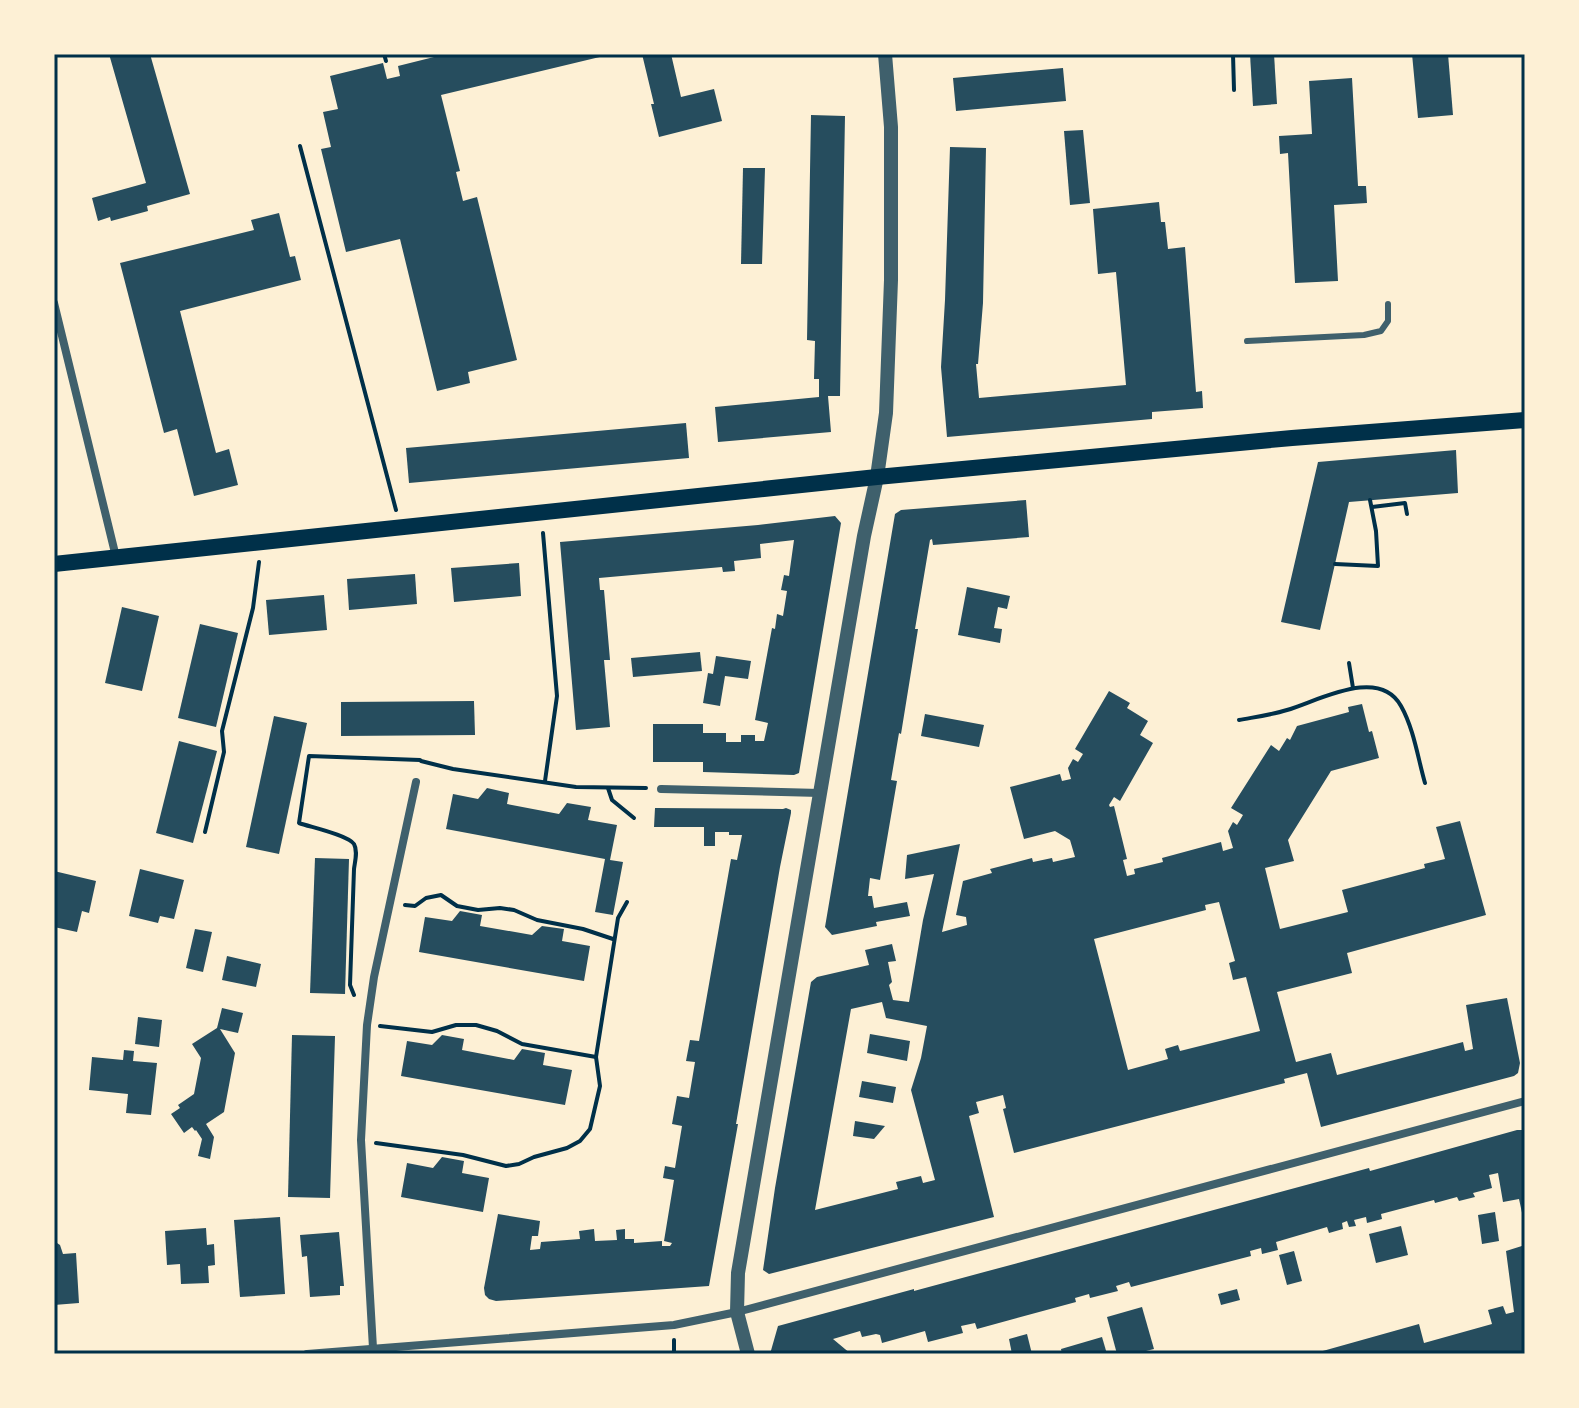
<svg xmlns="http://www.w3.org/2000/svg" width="1579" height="1408" viewBox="0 0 1579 1408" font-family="'PT Sans',sans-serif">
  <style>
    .building { fill: #264d5e; fill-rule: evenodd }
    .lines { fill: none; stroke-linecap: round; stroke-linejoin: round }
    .path { stroke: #003049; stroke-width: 4 }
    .service { stroke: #3f606c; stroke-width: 6 }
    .minor { stroke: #3f606c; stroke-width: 8 }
    .tertiary { stroke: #3f606c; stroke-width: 14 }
    .secondary { stroke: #003049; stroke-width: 16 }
    .neatline { fill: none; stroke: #003049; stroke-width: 3 }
  </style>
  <rect width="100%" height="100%" fill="#fdf0d5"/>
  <g class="building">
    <polygon points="109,54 150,54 190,194 147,206 148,211 111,221 110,217 98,221 92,198 146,183"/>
    <polygon points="441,54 608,55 441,95 460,171 456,172 463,201 477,197 517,360 468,372 470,383 437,391 400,239 346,252 321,149 331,147 323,112 338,109 330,76 383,63 387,79 400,76 398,66 442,55"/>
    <polygon points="642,54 671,54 681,97 714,89 722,121 659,137 651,104 654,104"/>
    <polygon points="1250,54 1274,54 1277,104 1253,106"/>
    <polygon points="1412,54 1448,54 1453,115 1418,118"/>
    <polygon points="1063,68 1066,101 956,111 953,78"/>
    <polygon points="1352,78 1358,186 1366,186 1367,203 1334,205 1338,281 1295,283 1288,153 1280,154 1279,136 1312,134 1309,81"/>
    <polygon points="811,115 845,116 840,396 828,396 831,432 718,442 715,407 819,397 819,379 814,379 815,341 807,340"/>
    <polygon points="1083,130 1090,203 1070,205 1064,131"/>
    <polygon points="950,147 986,148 983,303 978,364 976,364 979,398 1126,385 1116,272 1098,274 1093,209 1159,202 1161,222 1165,222 1168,249 1185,247 1196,392 1202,391 1203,408 1152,412 1152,419 947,437 941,367 945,300"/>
    <polygon points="743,168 765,168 762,264 741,264"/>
    <polygon points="279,213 290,257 295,256 301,280 180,311 216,453 229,449 238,485 194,496 177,429 164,433 120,263 254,230 251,220"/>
    <polygon points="686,423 689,458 409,483 406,448"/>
    <polygon points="1456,450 1458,493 1349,502 1320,630 1281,622 1318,462"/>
    <polygon points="1026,500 1029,537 933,545 932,539 930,540 915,629 918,629 901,734 899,733 891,780 897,781 880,880 870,878 868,896 872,896 874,908 907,902 910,916 876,922 877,926 832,935 825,927 895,514 901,510"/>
    <polygon points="835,516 841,523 799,773 794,775 703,772 703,762 653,762 653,724 703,724 703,733 726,733 726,742 741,742 741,735 755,735 755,741 764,741 768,723 755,720 772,628 775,629 777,614 783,616 787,591 781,590 784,575 789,576 794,540 760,544 761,558 734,561 735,571 723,572 722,567 599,578 600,590 604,590 610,660 604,660 610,727 576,730 560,542 758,525"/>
    <polygon points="519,563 521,596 454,602 451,568"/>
    <polygon points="415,574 417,604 349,610 347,579"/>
    <polygon points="967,587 1010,596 1007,609 998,607 994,628 1002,629 1000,643 958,635"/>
    <polygon points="324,595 327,630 269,635 266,600"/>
    <polygon points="122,607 159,616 142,691 105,683"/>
    <polygon points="200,624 238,633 216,727 178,718"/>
    <polygon points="700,652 702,671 633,677 631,658"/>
    <polygon points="716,656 751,661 748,679 725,676 720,706 703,703 708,673 713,674"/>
    <path d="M1109,691l21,12 -3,5 21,13 -8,14 13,8 -33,58 -6,-4 -5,8 1,2 4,-1 13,53 -4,1 4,16 8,-2 -1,-5 29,-7 -1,-4 59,-16 2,9 10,-3 -5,-17 5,-9 4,3 6,-10 -12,-7 40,-63 8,6 8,-13 3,2 7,-14 52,-14 -1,-5 14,-3 7,28 3,-1 7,27 -48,13 -43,69 6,21 -29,7 15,61 68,-17 -6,-22 83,-22 -1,-4 21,-5 -9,-32 24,-6 26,94 -139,38 5,20 -75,19 19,70 35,-9 6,22 126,-33 2,9 8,-2 -7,-44 41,-7 13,65 -2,10 -4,3 -193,51 -14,-54 -23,6 1,4 -271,70 -11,-44 3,-1 -3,-13 -27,7 3,11 -10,3 25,101 -225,57 -6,-4 12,-82 36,-206 6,-5 52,-12 -4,-15 27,-6 4,17 -8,1 4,20 -3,3 4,15 16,2 14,-82 11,-46 -29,5 2,-24 53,-11 -18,88 25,-7 -1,-8 -10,-2 7,-34 29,-8 -2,-4 42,-11 1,4 19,-4 1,4 22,-5 -5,-17 -15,-9 -31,8 -14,-52 50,-13 2,7 9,-2 -3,-11 5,-9 5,3 5,-8 -8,-5zM1219,902l16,59 -6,2 4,17 13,-3 14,54 -80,20 -2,-6 -10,3 -3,1 3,10 -40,11 -34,-131 112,-29 -1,-5zM882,1002l4,16 41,8 -6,32 -10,32 24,90 -12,3 -2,-7 -25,6 2,7 -83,21 36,-201z"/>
    <polygon points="474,701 475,735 341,736 341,702"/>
    <polygon points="925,714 984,725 979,747 921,736"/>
    <polygon points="274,716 307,723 279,854 246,847"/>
    <polygon points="179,741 217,751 193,843 156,833"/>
    <polygon points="487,788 509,793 507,804 559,814 567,803 591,807 588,820 617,825 610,860 623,862 613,915 595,912 605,859 446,829 453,794 478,799"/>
    <polygon points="655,808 783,809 786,808 791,810 791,813 780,867 736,1124 738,1124 709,1286 496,1301 489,1299 485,1295 484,1288 498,1214 540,1221 538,1236 532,1236 530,1250 540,1249 541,1242 580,1239 579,1231 594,1229 595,1241 617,1240 616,1230 625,1229 625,1239 634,1239 634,1243 662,1241 662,1246 670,1246 672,1243 664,1241 674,1180 663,1178 665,1166 675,1168 682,1126 672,1124 677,1096 689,1098 695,1062 686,1061 690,1040 699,1041 731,859 737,860 742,835 729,835 729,832 715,832 715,846 704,846 704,827 654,827"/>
    <polygon points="315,858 349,859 345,994 310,993"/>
    <polygon points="140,869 184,880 174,919 160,916 158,923 129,916"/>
    <polygon points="54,871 96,881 89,913 82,911 77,932 54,927"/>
    <polygon points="460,911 482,915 480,926 532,935 542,926 564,929 562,941 590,946 584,981 419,952 425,917 452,921"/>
    <polygon points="195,929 212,932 203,972 186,968"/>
    <polygon points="227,956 261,964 256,987 222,980"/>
    <polygon points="222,1008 243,1013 238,1033 220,1029 235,1053 224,1112 206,1124 214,1137 210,1159 198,1156 202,1139 196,1130 195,1131 192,1127 184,1133 171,1114 180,1108 178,1105 194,1094 201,1058 192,1044 217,1028"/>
    <polygon points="138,1017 162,1020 159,1047 135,1044"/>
    <polygon points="870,1034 910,1041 907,1061 867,1053"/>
    <polygon points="292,1035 335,1036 330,1198 288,1197"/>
    <polygon points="442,1035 464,1039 462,1050 514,1060 522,1049 545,1053 543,1065 572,1070 565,1105 401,1076 407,1041 432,1045"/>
    <polygon points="124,1050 134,1051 133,1061 157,1063 151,1115 126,1113 128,1094 89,1090 92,1057 123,1060"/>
    <polygon points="862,1081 896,1087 893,1103 859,1097"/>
    <polygon points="855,1121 885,1126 874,1139 853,1136"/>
    <polygon points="1517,1130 1525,1130 1525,1222 1524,1222 1519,1199 1503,1202 1498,1173 1489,1175 1492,1188 1473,1193 1475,1197 1459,1201 1457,1197 1435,1203 1434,1200 1381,1214 1382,1219 1367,1223 1366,1217 1354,1220 1356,1226 1349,1227 1347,1221 1342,1223 1343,1229 1329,1233 1327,1227 1276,1242 1278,1250 1262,1254 1261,1248 1250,1251 1251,1256 1131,1287 1129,1282 1116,1286 1118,1291 1090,1298 1089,1294 1075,1298 1076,1302 977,1329 975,1323 961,1326 963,1333 928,1342 925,1331 882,1343 880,1335 876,1334 862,1337 860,1331 833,1339 851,1354 770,1354 778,1326 914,1289 914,1291 1369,1168 1370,1171"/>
    <polygon points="442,1157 464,1161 462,1173 489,1178 483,1212 401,1197 407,1163 433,1168"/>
    <polygon points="1495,1212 1499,1241 1482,1244 1478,1215"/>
    <polygon points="280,1217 285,1294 240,1297 234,1220"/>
    <polygon points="1401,1226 1408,1255 1376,1263 1369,1234"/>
    <polygon points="206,1228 207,1245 214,1244 215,1265 208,1266 209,1283 181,1284 180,1264 167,1265 165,1231"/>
    <polygon points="339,1232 344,1286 340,1286 340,1295 310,1297 307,1256 302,1257 300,1235"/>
    <polygon points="54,1241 60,1245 63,1254 76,1253 79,1303 54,1305"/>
    <polygon points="1525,1245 1525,1354 1312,1354 1419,1324 1424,1343 1492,1324 1488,1310 1503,1306 1506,1314 1514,1312 1506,1251"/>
    <polygon points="1294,1251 1302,1281 1287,1285 1279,1255"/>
    <polygon points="1237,1289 1240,1300 1221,1305 1218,1294"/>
    <polygon points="1142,1307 1154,1349 1134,1354 1117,1354 1107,1317"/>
    <polygon points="1027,1334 1032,1354 1012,1354 1009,1339"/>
    <polygon points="1102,1337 1107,1354 1062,1354 1061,1349"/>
  </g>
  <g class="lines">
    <g class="path">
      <polyline points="384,54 386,61"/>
      <polyline points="1233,54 1234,90"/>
      <polyline points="300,146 396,510"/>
      <polyline points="1372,507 1405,503 1407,514"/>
      <polyline points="543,533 557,696 545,781"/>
      <polyline points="1335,564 1378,566 1376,531 1370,500"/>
      <polyline points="1349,663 1353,688"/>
      <path d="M1239,720c16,-3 32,-5 48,-10 31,-9 92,-44 114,-4 13,23 17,53 24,77"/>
      <polyline points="421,761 453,769 576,787 646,788"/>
      <polyline points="608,788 612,800 634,818"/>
      <polyline points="205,832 224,752 222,731 253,608 259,562"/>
      <polyline points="405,905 415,906 426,898 441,895 457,906 478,910 500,908 514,910 537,920 583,929 613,939"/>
      <path d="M354,995l-4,-10 4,-116c1,-8 4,-18 0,-25 -6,-9 -44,-17 -55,-21l10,-67 111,4"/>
      <polyline points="380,1026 432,1032 456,1025 476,1025 497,1031 522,1044 596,1057"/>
      <polyline points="376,1143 463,1155 506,1166 519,1164 534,1157 567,1148 580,1141 590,1129 600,1086 596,1057 618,918 627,902"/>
      <polyline points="674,1340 674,1354"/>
    </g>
    <polyline class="service" points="1247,341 1364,335 1381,331 1388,321 1388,304"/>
    <g class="minor">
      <polyline points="54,303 116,557"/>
      <polyline points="661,789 820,793"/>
      <polyline points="373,1348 361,1140 367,1025 374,977 416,782"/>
      <polyline points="307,1354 674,1325 737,1312 1525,1101"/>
    </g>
    <polyline class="tertiary" points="748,1354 737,1312 738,1273 864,536 877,477 886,413 891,280 891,127 885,54"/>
    <polyline class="secondary" points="54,564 877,477 1292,438 1525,420"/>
  </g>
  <rect width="1579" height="1408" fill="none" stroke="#fdf0d5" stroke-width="112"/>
  <rect x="56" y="56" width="1467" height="1296" class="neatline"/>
</svg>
